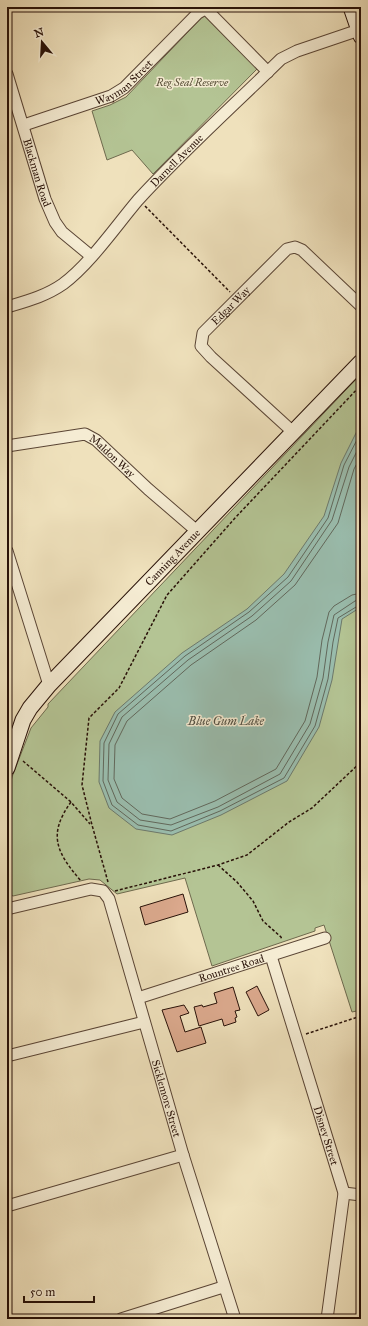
<svg xmlns="http://www.w3.org/2000/svg" width="368" height="1326" viewBox="0 0 368 1326" font-family="'IM FELL Great Primer',serif">
  <style>
    .green { fill: #b4c494; stroke: #6e6a4e }
    .water { fill: #9abeaf; stroke: #6c796c }
    .lines { fill: none; stroke-linecap: round; stroke-linejoin: round }
    .shore { stroke: #61685c; stroke-width: 1 }
    .building { fill: #dba98d; stroke: #281108 }
    .street-casing { stroke: #5a4535; stroke-width: 13 }
    .secondary-casing { stroke: #281108; stroke-width: 17 }
    .path { stroke: #281108; stroke-width: 1.5; stroke-dasharray: 3 2; stroke-linecap: butt }
    .street { stroke: #f5ecd3; stroke-width: 11 }
    .secondary { stroke: #f5ecd3; stroke-width: 15 }
    .labels { text-anchor: middle; stroke-width: 3; stroke-linejoin: round; paint-order: stroke }
    .street-label { font-size: 11px; fill: #281108; stroke: #f5ecd3 }
    .park-label { font-size: 11px; font-style: italic; fill: #595039; stroke: #f5ecd3 }
    .water-label { font-size: 12px; font-style: italic; fill: #504e42; stroke: #f5ecd3 }
  </style>
  <rect width="100%" height="100%" fill="#efe1bc"/>
  <filter id="stains"><feTurbulence type="fractalNoise" baseFrequency=".005" numOctaves="4"/><feColorMatrix values="0 0 0 0 .2 0 0 0 0 .09 0 0 0 0 .02 0 0 0 .5 -.17"/></filter>
  <radialGradient id="worn" r=".72"><stop offset=".6" stop-color="#630" stop-opacity="0"/><stop offset="1" stop-color="#630" stop-opacity=".3"/></radialGradient>
  <g class="green">
    <polygon points="205,14 257,69 153,174 132,150 107,160 92,111 110,105 126,97"/>
    <polygon points="361,374 361,1010 352,1012 324,925 315,928 315,931 212,966 185,878 117,894 100,880 89,879 13,896 7,893 7,799 12,777 31,728 48,707 48,704"/>
  </g>
  <polygon class="water" points="361,423 361,607 342,619 332,680 319,727 287,781 221,815 172,835 136,829 109,808 99,782 100,741 115,712 182,653 247,609 284,574 324,516 341,463"/>
  <g class="lines">
    <g class="shore">
      <polyline points="361,432 344,465 328,518 288,577 249,612 185,656 118,714 104,743 103,781 112,805 138,825 171,831 220,811 284,778 315,726 328,679 333,642 338,618 361,604"/>
      <polyline points="361,443 349,467 332,520 291,581 252,616 188,660 122,717 109,744 108,780 117,802 140,820 171,825 218,807 280,774 310,724 323,678 328,642 334,615 355,601 361,599"/>
      <polyline points="361,456 354,469 338,523 295,585 256,620 191,665 127,721 115,745 114,779 122,798 142,814 170,819 215,801 276,769 305,721 317,677 322,640 329,612 334,606 352,595 361,593"/>
    </g>
  </g>
  <g class="building">
    <polygon points="183,894 188,912 145,925 140,907"/>
    <polygon points="257,986 269,1010 258,1016 246,992"/>
    <polygon points="233,987 240,1010 235,1011 237,1017 235,1018 236,1022 224,1026 222,1019 199,1026 194,1007 202,1005 203,1007 217,1003 214,993"/>
    <polygon points="184,1005 189,1013 180,1016 185,1032 201,1027 206,1043 177,1052 162,1010"/>
  </g>
  <g class="lines">
    <defs>
      <g id="street">
        <polyline points="204,7 268,72"/>
        <path id="s1" d="M7,74l38,125 10,23 7,10 29,24"/>
        <path id="s2" d="M24,125l87,-29 13,-8 74,-75 7,-4"/>
        <path id="s3" d="M7,307c20,-6 39,-11 56,-23 27,-20 53,-58 75,-84 45,-49 95,-94 143,-141l16,-8 62,-21"/>
        <path id="s4" d="M293,432l-82,-75 -10,-11 2,-13 84,-84 8,-2 7,3 59,56"/>
        <path id="s5" d="M7,446l78,-12 11,6 52,49 50,43"/>
        <polyline points="7,551 49,685"/>
        <path id="s6" d="M7,909l84,-20 12,2 6,8 74,256 52,164"/>
        <path id="s7" d="M271,956l73,237 -17,126"/>
        <path id="s8" d="M138,998l187,-60"/>
        <polyline points="7,1056 144,1022"/>
        <polyline points="344,1193 361,1195"/>
        <polyline points="7,1206 183,1155"/>
        <polyline points="121,1319 223,1287"/>
      </g>
      <g id="secondary">
        <polyline points="351,7 361,36"/>
        <path id="s9" d="M7,768l16,-48 7,-12 19,-23 312,-323"/>
      </g>
    </defs>
    <use href="#street" class="street-casing"/>
    <use href="#secondary" class="secondary-casing"/>
    <g class="path">
      <polyline points="145,206 230,292"/>
      <polyline points="23,761 71,802 90,824"/>
      <path d="M71,802c-24,33 -14,51 10,79"/>
      <polyline points="218,865 237,882 253,901 263,921 281,937 282,940"/>
      <polyline points="108,882 92,825 82,785 89,718 119,688 167,595 235,518 361,385"/>
      <polyline points="115,891 218,865 247,855 289,822 312,808 361,762"/>
      <polyline points="306,1034 361,1016"/>
    </g>
    <use href="#street" class="street"/>
    <use href="#secondary" class="secondary"/>
  </g>
  <g class="labels">
    <g class="street-label">
      <text dy="4" stroke="none"><textPath href="#s2" startOffset="110">Wayman Street</textPath></text>
      <text dy="4" stroke="none"><textPath href="#s3" startOffset="229">Darnell Avenue</textPath></text>
      <text dy="4" stroke="none"><textPath href="#s1" startOffset="103">Blackman Road</textPath></text>
      <text dy="4" stroke="none"><textPath href="#s4" startOffset="178">Edgar Way</textPath></text>
      <text dy="4" stroke="none"><textPath href="#s5" startOffset="114">Maldon Way</textPath></text>
      <text dy="4" stroke="none"><textPath href="#s9" startOffset="272">Canning Avenue</textPath></text>
      <text dy="4" stroke="none"><textPath href="#s8" startOffset="98">Rountree Road</textPath></text>
      <text dy="4" stroke="none"><textPath href="#s6" startOffset="316">Sicklemore Street</textPath></text>
      <text dy="4" stroke="none"><textPath href="#s7" startOffset="188">Disney Street</textPath></text>
    </g>
    <g class="park-label">
      <text x="192" y="86">Reg Seal Reserve</text>
    </g>
    <g class="water-label">
      <text x="226" y="725">Blue Gum Lake</text>
    </g>
  </g>
  <rect width="368" height="1326" fill="none" stroke="#efe1bc" stroke-width="24"/>
  <rect x="8" y="8" width="352" height="1310" fill="none" stroke="#281108" stroke-width="2"/>
  <rect x="12" y="12" width="344" height="1302" fill="none" stroke="#281108"/>
  <g transform="translate(42 42) rotate(342)" stroke="#f5ecd3" stroke-width="3" paint-order="stroke">
  <path d="M0-3L7 15L0 10L-7 15Z" fill="#281108"/>
  <text y="-6" font-size="11" font-weight="bold" text-anchor="middle" fill="#281108">N</text>
  </g>
  <path d="M24 1296v6h70v-6" fill="none" stroke="#281108" stroke-width="2"/>
  <text x="30" y="1296" font-size="12" fill="#281108" stroke="#f5ecd3" stroke-width="3" paint-order="stroke">50 m</text>
  <rect width="100%" height="100%" filter="url(#stains)"/>
  <rect width="100%" height="100%" fill="url(#worn)"/>
</svg>
